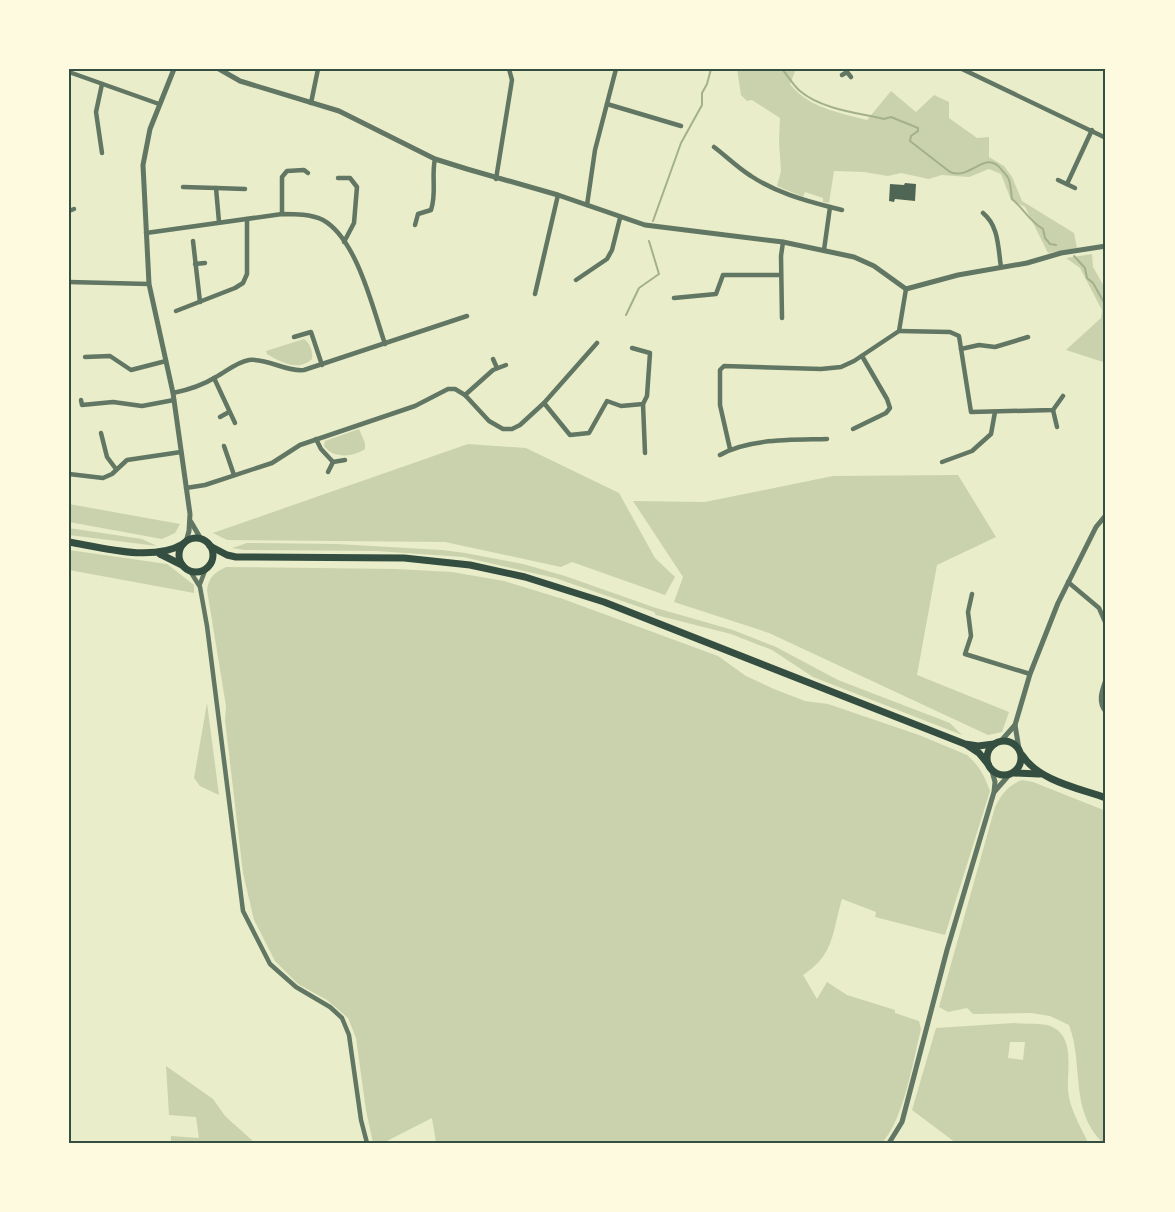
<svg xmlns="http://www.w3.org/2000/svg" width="1175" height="1212" viewBox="0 0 1175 1212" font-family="'PT Sans Narrow',sans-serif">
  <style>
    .green { fill: #cad2ad; fill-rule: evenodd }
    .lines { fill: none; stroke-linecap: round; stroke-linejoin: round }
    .stream { stroke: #a3b18a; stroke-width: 2 }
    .building { fill: #4f6655 }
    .minor { stroke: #617663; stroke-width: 4.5 }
    .tertiary { stroke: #617663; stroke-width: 5 }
    .trunk { stroke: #344e41; stroke-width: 7 }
    .neatline { fill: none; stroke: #344e41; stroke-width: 2 }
  </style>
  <rect width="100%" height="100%" fill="#e9edc9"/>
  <g class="green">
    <path d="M737,69h59l-6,15c17,23 50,29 77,36l24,-29 25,21 18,-17 15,7v16l28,20 12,-1v20l15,9 8,11 10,24 52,32 3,15 -29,5 -23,-46 -14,-7 -10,-26 -12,-5 -20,8 -27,-2 -13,4 -28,-6 -13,3 -24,-4 -30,-1 -5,32 -6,-1v-4l-18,-6 -2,5 -26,-11 4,-15 -2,-29 1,-24 -28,-18 -5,1 -6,-6z"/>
    <polygon points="1092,254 1093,267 1106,290 1106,363 1066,350 1101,318 1102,310 1080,268 1066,258"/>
    <path d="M304,339c6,4 9,13 8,20 -14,13 -32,3 -45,-5l-1,-3z"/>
    <path d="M359,429l6,14v6c-13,8 -31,10 -41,-3l1,-5z"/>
    <polygon points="468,444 526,448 619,493 655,558 675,577 665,595 572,562 561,567 445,542 227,540 213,533"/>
    <polygon points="958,475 996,537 937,565 917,675 1009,712 1002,732 988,735 769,633 674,602 683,577 633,501 705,502 833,476"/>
    <polygon points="69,504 180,524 175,533 162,539 69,522"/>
    <polygon points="69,528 142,539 157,546 69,535"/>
    <polygon points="247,543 337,544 442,550 465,553 523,564 565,576 656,608 733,630 776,647 838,680 950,723 962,735 813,677 772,650 731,634 656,615 654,612 555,578 463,557 377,551 244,550 232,548"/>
    <polygon points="69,550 167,564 194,585 194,593 69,570"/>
    <path d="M226,567l170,2 56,3 52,9 59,18 155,57 28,20 28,13 31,12 23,3 91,31 48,20c12,10 18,22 23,36l-45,144 -70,-18 1,-5 -34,-13c-10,33 -7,55 -39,76l14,24 10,-17 20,13 48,15v3l24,8 2,8c-8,32 -17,90 -39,114h-446l-4,-25 -49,25h-10l-7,-33 -10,-72 -8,-20 -21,-18 -29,-16 -23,-23 -21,-41 -11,-47 -18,-153 1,-14 -19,-116c2,-13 7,-17 19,-23z"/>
    <polygon points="207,703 219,795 200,786 194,778"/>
    <path d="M1022,780l11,2 73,29v332h-3c-34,-32 -19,-79 -34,-118l-19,-9 -19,-3 -58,1 -6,-6 -19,4 -9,-5 56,-200c7,-13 12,-21 27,-27z"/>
    <path d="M1014,1023c10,1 22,0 33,2 29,8 20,42 21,65 1,18 13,37 20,53h-132l-44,-33 24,-82zM1010,1042h15l-2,18 -15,-2z"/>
    <polygon points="166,1066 213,1099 225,1116 255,1143 171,1143 171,1136 199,1138 196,1117 169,1115"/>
  </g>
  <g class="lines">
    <g class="stream">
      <path d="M782,69c6,7 11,16 18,22 21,18 58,22 84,28l7,-2 27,11v3l-7,5 -1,5 40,31c20,9 35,-23 51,-3 2,3 7,7 8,11 2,5 2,13 3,19 11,9 18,23 31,30l2,9 5,6 6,1"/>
      <polyline points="653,221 681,143 702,105 702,93 707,84 711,69"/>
      <polyline points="1074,256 1085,268 1087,278 1093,283 1106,306"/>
      <polyline points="626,315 639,288 659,274 649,241"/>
    </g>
  </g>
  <polygon class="building" points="905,183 916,184 915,201 895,199 894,202 889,201 890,184 904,185"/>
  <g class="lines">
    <g class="minor">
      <polyline points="962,69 1106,138"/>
      <polyline points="69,72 159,104"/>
      <polyline points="842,75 847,72 851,77"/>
      <polyline points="311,103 318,69"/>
      <polyline points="607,104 681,126"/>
      <path d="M714,147c12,9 24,21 37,29 24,16 52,24 79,31l-6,43"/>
      <polyline points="102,153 96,112 102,84"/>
      <polyline points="338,178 350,178 357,187 354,223 344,242"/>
      <polyline points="496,179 512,80 509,69"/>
      <polyline points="1058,180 1075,188"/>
      <polyline points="1067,184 1092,130"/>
      <polyline points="183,187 216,188 219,222"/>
      <polyline points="216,188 245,189"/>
      <polyline points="587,205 595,150 616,69"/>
      <polyline points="830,207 842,210"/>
      <polyline points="69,211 74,209"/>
      <path d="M983,213c16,13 15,35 18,54"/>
      <polyline points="282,214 282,177 287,171 304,170 308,173"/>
      <path d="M415,225l3,-11 13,-4c6,-17 0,-34 4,-51"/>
      <path d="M146,233l136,-19c13,0 29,0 41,6 34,19 50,89 62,124"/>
      <polyline points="193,241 200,302"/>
      <polyline points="195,264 205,263"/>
      <polyline points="576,280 607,259 612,250 620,218"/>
      <polyline points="69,282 149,284"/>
      <polyline points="535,294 558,195"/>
      <polyline points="674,298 716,294 723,275 781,275"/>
      <polyline points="176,311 235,288 243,283 247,274 247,219"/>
      <polyline points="782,318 781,256 783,242"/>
      <polyline points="899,331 950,332 959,336 971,412 1053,410 1063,396"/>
      <polyline points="294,337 311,332 322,365"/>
      <polyline points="961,349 979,345 995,347 1028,337"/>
      <polyline points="85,357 110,356 131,370 166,361"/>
      <polyline points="493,359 497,368"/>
      <polyline points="214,378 235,423"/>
      <path d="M173,393c15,-3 30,-8 43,-16 11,-6 21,-15 33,-17 19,-2 36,12 55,10l163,-54"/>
      <polyline points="465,395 493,370 506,365"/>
      <polyline points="81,400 82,405 113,402 142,406 174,400"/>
      <polyline points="544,403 570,435 589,433 607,401 621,406 643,404 647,396 650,353 632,348"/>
      <polyline points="643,404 645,453"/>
      <polyline points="1053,410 1057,427"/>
      <polyline points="220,417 229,412"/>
      <polyline points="853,429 886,413 890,408 887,399 862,356"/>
      <polyline points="101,433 107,457 116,469"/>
      <polyline points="316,439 321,449 333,462 328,472"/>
      <polyline points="224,446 234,475"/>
      <polyline points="730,449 720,405 720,370 724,366 821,369 841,367 854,361 899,331 906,289"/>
      <path d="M720,455c29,-17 74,-15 107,-16"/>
      <polyline points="333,462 345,460"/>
      <polyline points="942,462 972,451 991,434 995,412"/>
      <polyline points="69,474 103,478 112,474 127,460 181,452"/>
      <polyline points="186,488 205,485 272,463 300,445 415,406 448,389 455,389 465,395 489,421 503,429 512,429 520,425 544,403 597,343"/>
      <polyline points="190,571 200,587 207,626 243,911 270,964 296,987 330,1007 342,1018 349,1035 361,1120 367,1143"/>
      <polyline points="1068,582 1099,608 1106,624"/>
      <polyline points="200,584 206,568"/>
      <polyline points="972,594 968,612 971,636 965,654 1030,674"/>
      <path d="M1106,679c-4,11 -9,23 0,33"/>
    </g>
    <g class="tertiary">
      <polyline points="174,69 150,129 143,165 149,284 173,393 190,514 189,531 186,542"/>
      <polyline points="219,69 240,81 339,111 435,159 467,169 558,195 645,225 783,242 854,257 874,266 906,289 958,275 1027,263 1061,253 1106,246"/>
      <polyline points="191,522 201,539"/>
      <polyline points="1001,741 1015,725"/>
      <polyline points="1019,749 1015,725 1030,674 1058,603 1096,527 1106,515"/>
      <polyline points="995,791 1009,775"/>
      <polyline points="889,1143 902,1122 947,950 994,792 995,782 992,771"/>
    </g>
    <g class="trunk">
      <circle cx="196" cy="555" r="17"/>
      <path d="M69,542c34,6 84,20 114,2"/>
      <polyline points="210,546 227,555 236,557 404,558 470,565 525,577 604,602 965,744 978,746 994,744"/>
      <polyline points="160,554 182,565"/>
      <circle cx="1004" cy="758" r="17"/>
      <polyline points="967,745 979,753 988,764"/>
      <path d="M1022,755c17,26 56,33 84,43"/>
      <polyline points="1014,773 1039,774"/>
    </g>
  </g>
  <rect width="1175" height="1212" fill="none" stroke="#fefae0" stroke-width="141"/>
  <rect x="70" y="70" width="1034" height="1072" class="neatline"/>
</svg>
